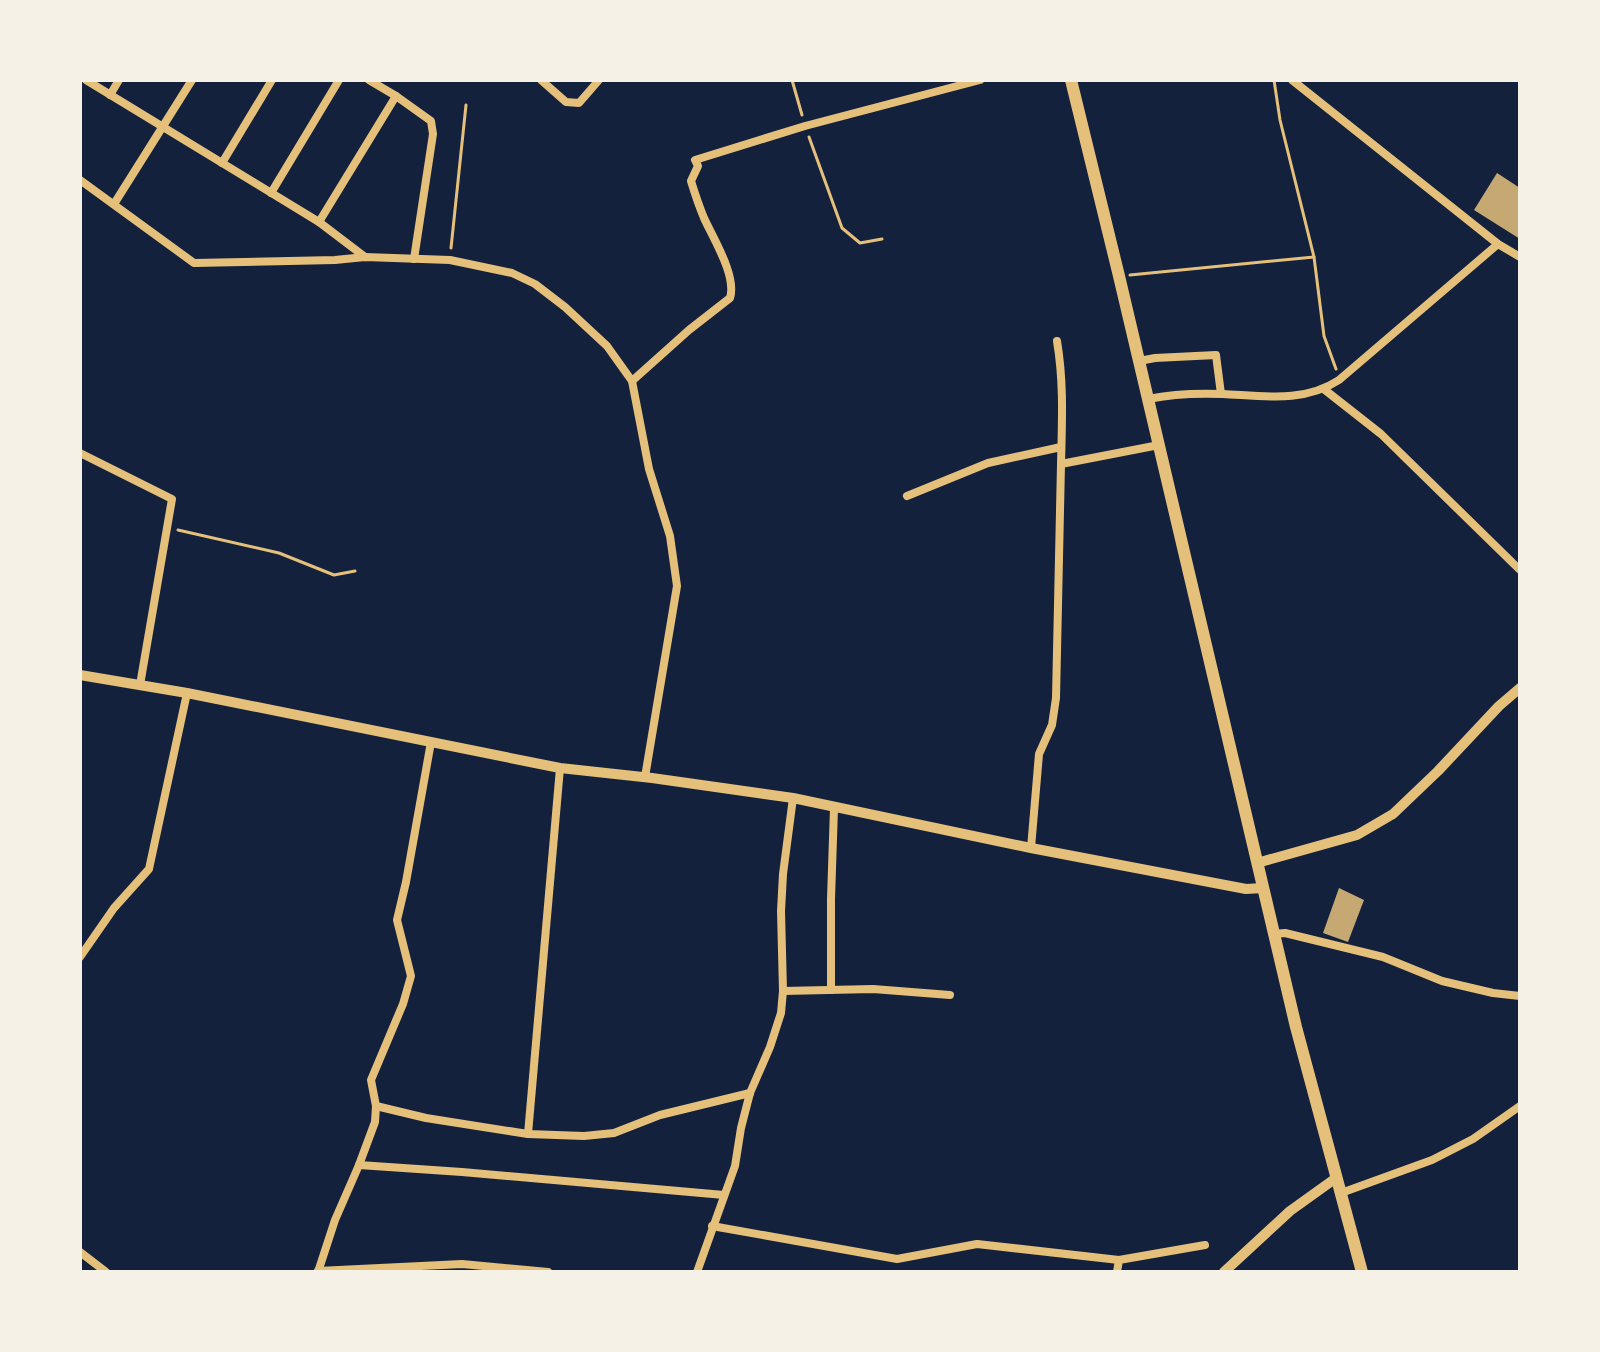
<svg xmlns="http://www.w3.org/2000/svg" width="1600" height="1352" viewBox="0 0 1600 1352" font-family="'Zilla Slab',serif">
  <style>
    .building { fill: #c6a872 }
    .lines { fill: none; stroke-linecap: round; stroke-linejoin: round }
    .path { stroke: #e5c07b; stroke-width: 3 }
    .minor { stroke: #e5c07b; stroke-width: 8 }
    .tertiary { stroke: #e5c07b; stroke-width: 10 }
    .primary { stroke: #e5c07b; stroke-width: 12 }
  </style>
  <rect width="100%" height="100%" fill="#14213d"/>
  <g class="building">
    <polygon points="1497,173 1520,188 1520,239 1474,210"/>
    <polygon points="1339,888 1364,900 1348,942 1323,933"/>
  </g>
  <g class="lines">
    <g class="path">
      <polyline points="792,80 802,115"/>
      <polyline points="1274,80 1280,120 1314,257 1324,336 1336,369"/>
      <polyline points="809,137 842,228 860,243 882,239"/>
      <polyline points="451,248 466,105"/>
      <polyline points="1130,275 1314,257"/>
      <polyline points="178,530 279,553 334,575 355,571"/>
    </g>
    <g class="minor">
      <polyline points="86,80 319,222 365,257"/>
      <polyline points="369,80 396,96 431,121 433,134 414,259"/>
      <polyline points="541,80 566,102 579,103 599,80"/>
      <polyline points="1292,80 1498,244 1520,257"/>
      <polyline points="110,95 119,80"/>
      <polyline points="222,163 272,80"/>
      <polyline points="80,180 194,263 335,260 365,257 450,260 512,273 535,284 565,307 607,346 632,381 649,469 670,536 677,586 645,777"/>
      <polyline points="271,193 339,80"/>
      <polyline points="114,204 192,80"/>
      <polyline points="319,222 396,96"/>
      <path d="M1057,341c7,42 5,80 4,123"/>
      <polyline points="1139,361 1155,358 1216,355 1221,394"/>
      <path d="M632,381l57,-51 41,-32c7,-22 -17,-60 -26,-80 -5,-12 -9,-24 -13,-37l7,-15 -3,-6 110,-34 175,-46"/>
      <polyline points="1325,390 1381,434 1520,570"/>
      <path d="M1148,399c24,-5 51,-6 75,-5 41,2 81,9 116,-14l159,-136"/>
      <polyline points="80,453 172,499 140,685"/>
      <polyline points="907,496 988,463 1061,447"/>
      <polyline points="1031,848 1039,754 1052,725 1056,698 1061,464 1159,445"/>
      <polyline points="1274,934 1285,933 1383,957 1442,981 1493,993 1520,996"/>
      <polyline points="80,957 114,908 149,869 187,693"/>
      <polyline points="831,990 831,899 834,808"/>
      <polyline points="783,991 873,989 950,995"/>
      <polyline points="376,1106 426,1118 528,1134 584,1136 614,1133 660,1115 750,1093"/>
      <polyline points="528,1134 560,768"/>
      <polyline points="359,1165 462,1172 724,1195"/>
      <polyline points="1341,1193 1432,1160 1473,1139 1520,1106"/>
      <polyline points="712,1226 897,1259 977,1244 1119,1260"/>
      <polyline points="80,1252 106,1272"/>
      <polyline points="318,1271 462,1264 548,1272"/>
      <polyline points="318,1272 335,1220 359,1165 375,1122 376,1106 371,1080 403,1004 411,976 397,920 406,882 431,742"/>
      <polyline points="697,1272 735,1166 741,1128 750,1093 770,1047 781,1013 783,991 781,911 783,874 793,798"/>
      <polyline points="1117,1272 1119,1260 1205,1245"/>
    </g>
    <g class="tertiary">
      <polyline points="80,675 187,693 560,768 652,778 793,798 1031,848 1246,889 1263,888"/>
      <polyline points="1257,863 1357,835 1393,814 1438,771 1499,706 1520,688"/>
      <polyline points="1224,1272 1290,1211 1336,1178"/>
    </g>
    <polyline class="primary" points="1071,80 1119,276 1296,1027 1362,1272"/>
  </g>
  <rect width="1600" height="1352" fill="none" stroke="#f6f1e7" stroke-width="164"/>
</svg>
